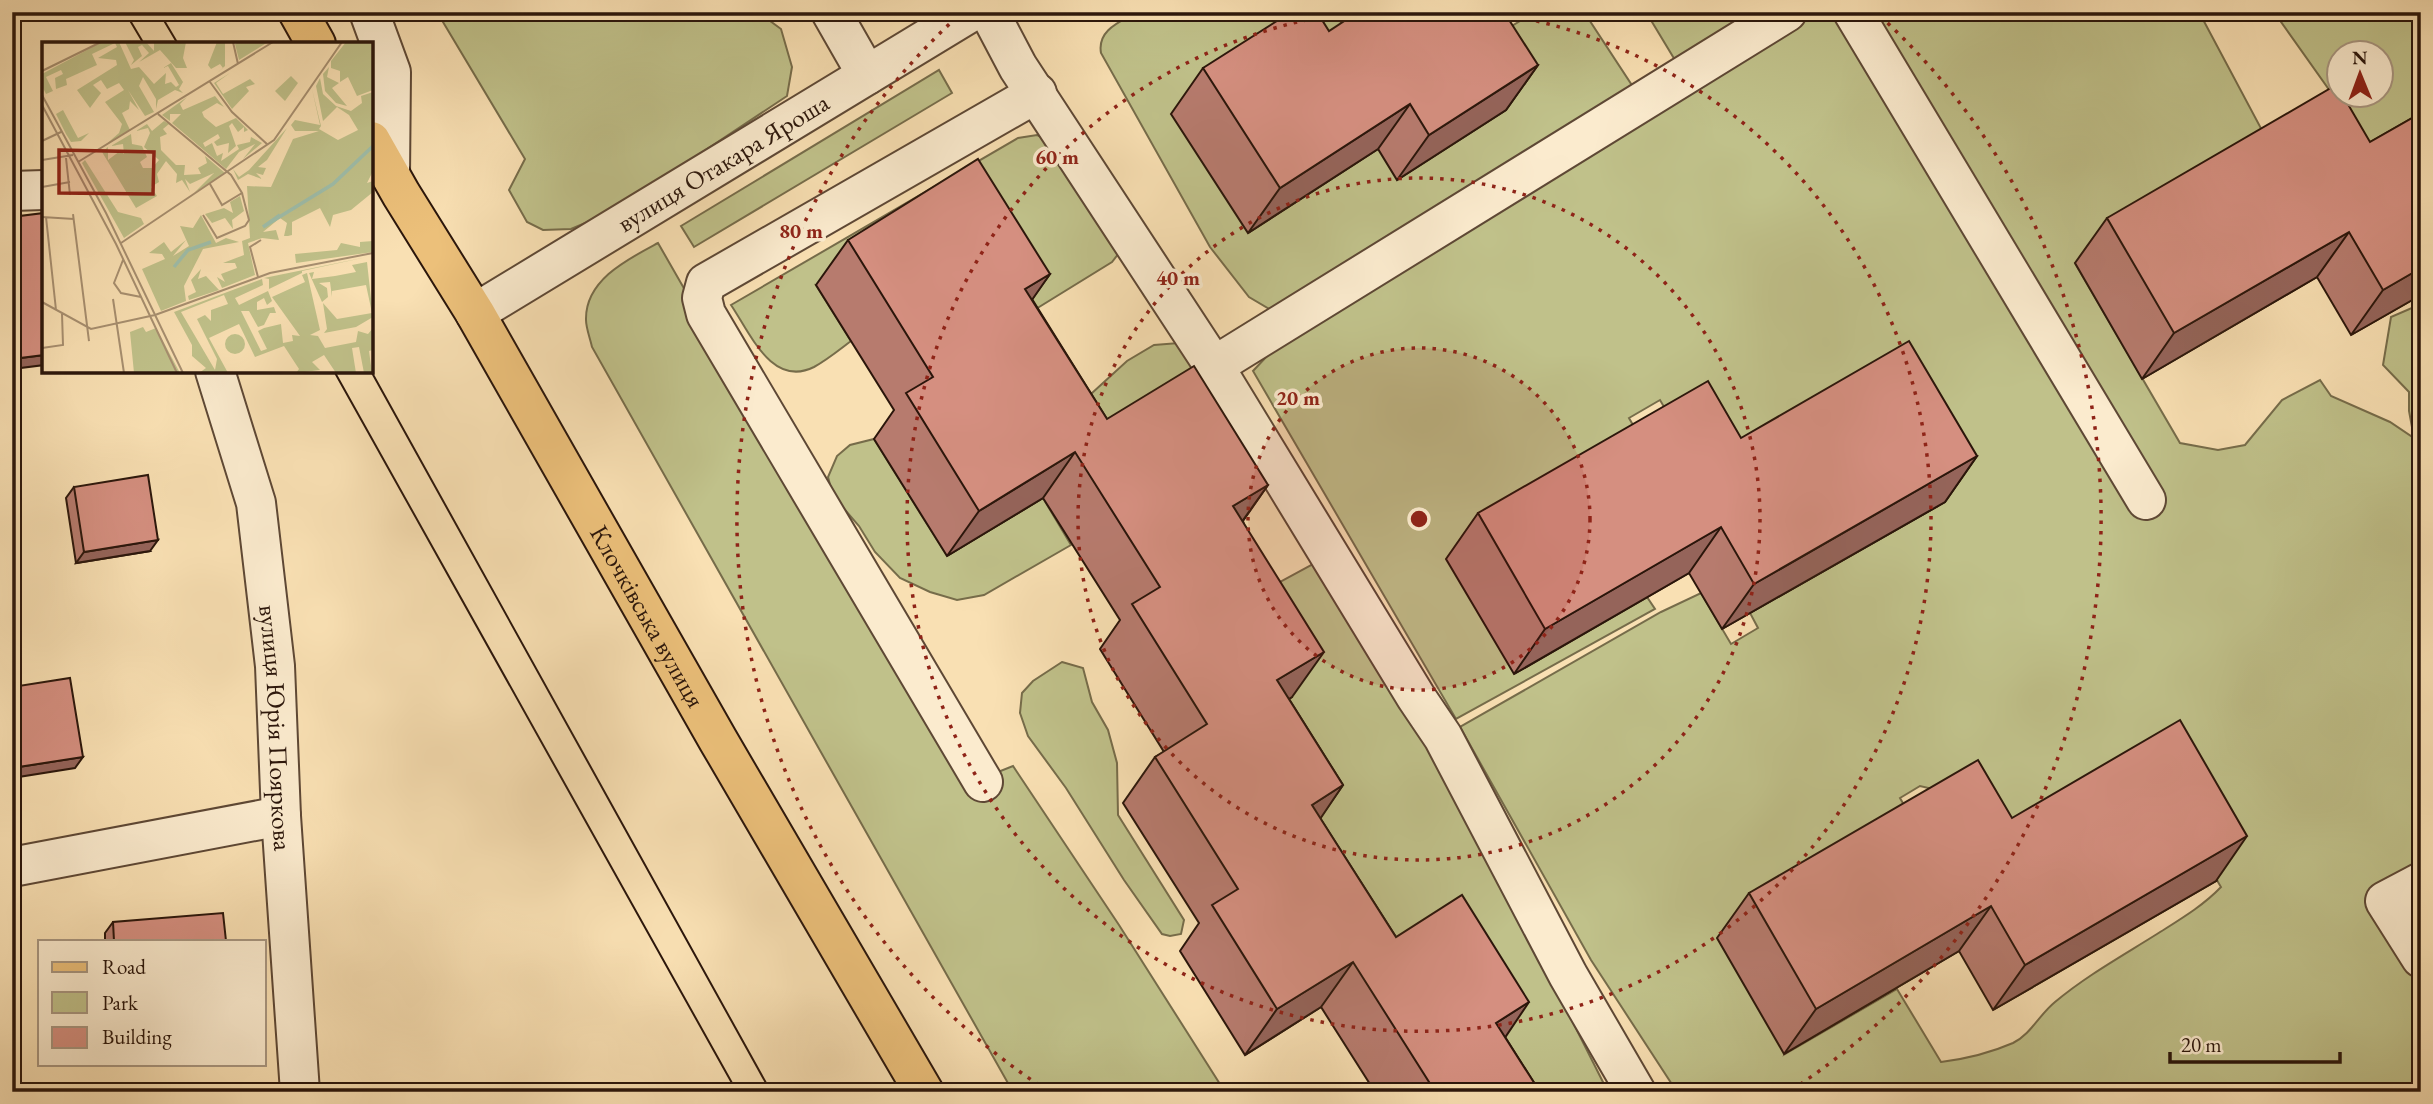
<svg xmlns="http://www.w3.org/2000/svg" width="2433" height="1104" viewBox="0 0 2433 1104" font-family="'EB Garamond',serif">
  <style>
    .green { fill: #c0c18a; stroke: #766c4a; stroke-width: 2; fill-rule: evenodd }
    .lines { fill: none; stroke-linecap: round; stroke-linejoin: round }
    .minor-casing { stroke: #5e4835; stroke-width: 42 }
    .major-casing { stroke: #2b160b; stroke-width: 42 }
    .minor { stroke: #fbebce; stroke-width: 38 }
    .major { stroke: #ecc07a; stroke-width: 38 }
    .tram { stroke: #2b160b; stroke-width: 2 }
    .wall { fill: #b77b6e; stroke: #2b160b; stroke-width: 2 }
    .shaded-wall { fill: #95645a; stroke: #2b160b; stroke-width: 2 }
    .building { fill: #d58f80; stroke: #2b160b; stroke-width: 2 }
    .ring { fill: none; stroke: #8f2418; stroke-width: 3.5; stroke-dasharray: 3.5 7 }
    .labels { text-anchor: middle; stroke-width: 7; stroke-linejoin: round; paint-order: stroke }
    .street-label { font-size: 26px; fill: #2b160b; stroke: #fbebce }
    .inset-river { fill: none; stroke: #9ebda9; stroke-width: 3.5 }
    .inset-road { fill: none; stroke: #a78f70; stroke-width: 2 }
    .view { fill: #8f2418; fill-opacity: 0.15; stroke: #8f2418; stroke-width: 3.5 }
    .inset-edge { fill: none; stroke: #2b160b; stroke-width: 3.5 }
    .centre { fill: #8f2418; stroke: #fbebce; stroke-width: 3.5 }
    .ring-label { font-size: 21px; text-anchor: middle; font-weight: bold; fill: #8f2418; stroke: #fbebce; stroke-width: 7; stroke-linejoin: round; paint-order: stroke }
  </style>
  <rect width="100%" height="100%" fill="#f9e0b3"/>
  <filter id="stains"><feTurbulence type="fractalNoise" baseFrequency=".00286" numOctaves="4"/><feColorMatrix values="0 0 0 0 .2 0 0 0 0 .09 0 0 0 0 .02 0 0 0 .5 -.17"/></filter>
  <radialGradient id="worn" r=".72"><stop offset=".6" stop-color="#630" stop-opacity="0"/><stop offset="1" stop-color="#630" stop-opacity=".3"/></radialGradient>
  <g class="green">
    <polygon points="437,12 746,12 766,18 781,29 792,67 787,96 614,211 571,229 543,230 527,222 509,190 525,159"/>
    <path d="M1137,12h197l14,21 121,19 66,-40h49l59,90 41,-27 -38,-63h553l73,137 -197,114 105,180 38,7 27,-5 37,-45 38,-20 11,16 59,26 24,16 -5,-27v-19l-26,-27 8,-48 30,-13v576l-36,21 36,57v134h-744l-86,-132 -131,-233 201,-115 40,-19 30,51 27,-16 -8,-15 188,-107 3,-11 -219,10 -62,-105 -31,18 15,26 3,153 8,12 -199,110 -203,-348 43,-46 -47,-28 -39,-50 -109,-194c-4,-23 19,-31 36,-41zM2149,766l72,121c-18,19 -42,33 -64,47 -35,22 -71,42 -102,68 -16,13 -24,32 -42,41 -23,10 -48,16 -72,19l-44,-73 -112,65 130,-230 -15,-26 20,-12 17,4 87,48z"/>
    <path d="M2274,12h147v128l-40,23zM2338,52h42v42h-42z"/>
    <polygon points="939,70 952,93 694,247 681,226"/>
    <path d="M1037,135l16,7 66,111 -7,9 -94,58 -202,-35 35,56c-12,9 -24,19 -37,26 -42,21 -64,-34 -83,-62l287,-167z"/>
    <path d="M658,243l310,541 45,-18 106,159 106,167h-212l-421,-745c-2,-9 -6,-19 -6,-27 -1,-40 42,-61 72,-77z"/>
    <polygon points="1179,343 1215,396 1106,427 1080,404 1127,361 1154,345"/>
    <polygon points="874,439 947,556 1043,498 1071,545 984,595 957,600 930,592 900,578 875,552 859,526 833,496 828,477 837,456 850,445"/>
    <polygon points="1324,558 1412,703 1608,1092 1479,1092 1364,983 1236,606"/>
    <polygon points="1062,662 1083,668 1092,702 1108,730 1117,763 1118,815 1184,920 1181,934 1170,936 1162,934 1124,880 1066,788 1028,736 1020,713 1022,693 1033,681"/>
  </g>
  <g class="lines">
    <defs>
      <g id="minor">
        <polyline points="369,12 391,72 390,174"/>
        <polyline points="831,12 867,75"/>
        <polyline points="989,12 1018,67 1214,366 1416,697 1443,737 1568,975 1636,1092"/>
        <polyline points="1853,12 2146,500"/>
        <polyline points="12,191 44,190"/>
        <path id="s1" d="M475,313l496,-301"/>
        <polyline points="1214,366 1787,12"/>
        <path id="s2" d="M215,371l41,132 19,163 6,150 19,276"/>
        <polyline points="983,782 706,314 702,298 706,283 1037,93"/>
        <polyline points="12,867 281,816"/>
        <polyline points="2421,882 2385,901 2421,958"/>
      </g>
      <g id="major">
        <polyline points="298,12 316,44"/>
        <path id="s3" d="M371,141l30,53 74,119 243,427 206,352"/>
      </g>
    </defs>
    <use href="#minor" class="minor-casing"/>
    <use href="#major" class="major-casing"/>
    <use href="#minor" class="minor"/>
    <use href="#major" class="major"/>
    <g class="tram">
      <polyline points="125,12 144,44"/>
      <polyline points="159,12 178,44"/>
      <polyline points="334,371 737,1092"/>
      <polyline points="371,371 771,1092"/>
    </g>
  </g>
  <g class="wall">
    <polygon points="1329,31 1538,65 1506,110 1397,180 1378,149 1248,233 1171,114 1203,68"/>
    <polygon points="2421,113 2421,295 2351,335 2317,277 2142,379 2075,263 2107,218 2370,142"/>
    <polygon points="848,240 1050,274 1032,299 1107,419 1268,485 1243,521 1292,697 1289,699 1343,785 1320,818 1396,937 1505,1037 1540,1092 1375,1092 1321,1007 1245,1055 1180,951 1199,923 1123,803 1155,757 1164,752 1100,649 1120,620 1043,498 947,556 874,439 894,410 816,285"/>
    <polygon points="1741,438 1977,456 1945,502 1722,629 1689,573 1514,674 1446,559 1478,513"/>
    <polygon points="74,487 150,551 76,563 66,498"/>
    <polygon points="2012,818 2216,881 1993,1010 1959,951 1784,1054 1717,938 1749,893"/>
    <polygon points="113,922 226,941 105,941 105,933"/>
  </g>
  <g class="shaded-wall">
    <polygon points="1538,65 1506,110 1397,180 1429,135"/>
    <polygon points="1410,104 1378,149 1248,233 1280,188"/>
    <polygon points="2349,232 2317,277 2142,379 2174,333"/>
    <polygon points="2421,268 2421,295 2351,335 2383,290"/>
    <polygon points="1050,274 1018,320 1025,289"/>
    <polygon points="44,355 44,365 12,369 12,359"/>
    <polygon points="1075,452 1043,498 947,556 979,511"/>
    <polygon points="1977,456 1945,502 1722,629 1754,584"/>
    <polygon points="1268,485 1236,530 1233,506"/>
    <polygon points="1721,527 1689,573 1514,674 1545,629"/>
    <polygon points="158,540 150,551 76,563 84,552"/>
    <polygon points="1324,652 1292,697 1246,726 1277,680"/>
    <polygon points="83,757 75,768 12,778 12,768"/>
    <polygon points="1343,785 1312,831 1312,805"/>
    <polygon points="2247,836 2216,881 1993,1010 2025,965"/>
    <polygon points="1991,906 1959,951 1784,1054 1816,1009"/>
    <polygon points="1353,962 1321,1007 1245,1055 1277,1009"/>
    <polygon points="1529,1002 1498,1048 1496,1023"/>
  </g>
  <g class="building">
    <polygon points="1291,12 1317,12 1329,31 1358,12 1504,12 1538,65 1429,135 1410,104 1280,188 1203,68"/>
    <polygon points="2336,85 2339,88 2339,94 2342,94 2370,142 2421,113 2421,268 2383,290 2349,232 2174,333 2107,218"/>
    <polygon points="978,159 1050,274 1025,289 1107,419 1194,366 1268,485 1233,506 1324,652 1277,680 1343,785 1312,805 1396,937 1462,895 1529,1002 1496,1023 1540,1092 1414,1092 1429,1082 1353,962 1277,1009 1212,905 1238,889 1155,757 1207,724 1132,604 1160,587 1075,452 979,511 906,393 933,377 848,240"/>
    <polygon points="44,213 44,355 12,359 12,217"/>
    <polygon points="1909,341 1977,456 1754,584 1721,527 1545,629 1478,513 1708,381 1741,438"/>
    <polygon points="148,475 158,540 84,552 74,487"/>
    <polygon points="70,678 83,757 12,768 12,687"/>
    <polygon points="2180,720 2247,836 2025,965 1991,906 1816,1009 1749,893 1978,760 2012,818"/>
    <polygon points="223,913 226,941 114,941 113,922"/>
  </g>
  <circle cx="1419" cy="519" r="171" fill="#8f2418" fill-opacity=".12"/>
  <g class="ring">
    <circle cx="1419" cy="519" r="171"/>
    <circle cx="1419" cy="519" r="341"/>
    <path d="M1495 13A512 512 0 1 1 1343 13"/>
    <path d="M1048 1091A682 682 0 0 1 958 16M1880 16A682 682 0 0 1 1790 1091"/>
  </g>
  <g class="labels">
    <g class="street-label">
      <text dy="9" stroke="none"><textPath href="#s1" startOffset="290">вулиця Отакара Яроша</textPath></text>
      <text dy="9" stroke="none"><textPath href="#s3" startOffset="550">Клочківська вулиця</textPath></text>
      <text dy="9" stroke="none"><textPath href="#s2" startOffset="364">вулиця Юрія Пояркова</textPath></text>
    </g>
  </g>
  <g transform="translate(42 42)">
    <rect width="331" height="331" fill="#f9e0b3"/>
    <path d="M60,0h17l12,27 8,-2 15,17 12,-11 -1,11 6,-2 5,5 3,-2 -11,-19 -5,2 8,-5 12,19 -4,7 4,4 -8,-3 -17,10 -2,9v-10l-13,-22 -4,9 15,26 -9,4 -17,-26 11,20 -9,-9 -1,8 -7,4 8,17 -27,17 16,-14 3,-9 -17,-22 19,-12 -5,-7 -12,6 -6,-9 -8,5 8,8 -11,15 -13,-18 40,-25 -1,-5 -18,-2 19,-11 -2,-4 -23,11 5,11 -31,14 1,6 -11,4 -1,-11 8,-4 -2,-4 -15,7 7,14 -7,3 -4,-8v-12zM83,0h21l8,9v-9h32l-3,16 4,10h-11l-16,-18 -21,12 10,-9 -7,-8 -4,2 4,9 -11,9 3,-5zM175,0h8v24l-9,8 7,-6 -3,-4 -9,5 -3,-4zM197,0h29l-29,18 -4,-16zM304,0h27v48l-16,6 -9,-19 -8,5v-11l-9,-3v-7zM287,25l-2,10 12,6 -7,5 15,18 -11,-3 -11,-12 -2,-17zM188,31l-14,10 7,11 27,-15 5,5 -9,3 3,4 -17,18 -18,-26zM249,34l7,7 -13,18 -10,-10zM278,36l3,16 13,12 15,5 11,-8 -1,-7 12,-4v79l-6,12 6,-2v11l-22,18 -18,5 -3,12 -10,-19 -28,14v13l-4,1h-4l3,-13 -7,-5 -17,14 13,-2 3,10 -17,-2 -14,5 7,32 -33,13 -5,-11 8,5 -4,-8 16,-6 -2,-5h-12l21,-8 -2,-14 8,-3 -3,-52 24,1 22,-48 26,-8h-24l-4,-6 4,-5 25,5 -8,-36 9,37 -2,3 19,11 20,-10 -9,-15 -12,-8 -14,14 -7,-35zM173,54l9,11 -7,-4 -15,9 2,5 12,10 20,-9 12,12 -4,2v-5l-6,5 -6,-9 -3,3 7,20 -8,7 1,-10 -12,3 -3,-4 6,-4 -2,-4 -15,9 2,4 7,-4 5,13 6,-3 -2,8 18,-12 -2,-4 13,-3 1,-5 11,6 -19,16 12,-15 -16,8 -13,17 -54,-46 9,-9h-11v7l-8,-6 25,-18 -7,7 3,6zM21,68l15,28 11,-5 -8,8 -10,1 -5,-8 -10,-20zM122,79l5,3 -6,5 4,5 -7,3 1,13 15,15h9l-1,10 17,-1 -3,-6 9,-5 -2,-7 20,17 -31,20 20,-20 -24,11 -5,-5 5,13 -8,-12 -6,3 1,-9 -11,-13 -9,13 2,8 -8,5 6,9 -21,12 -34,-56 6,-5v13l12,-9 4,3 -1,-10 -12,2 20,-12 1,10 10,2 5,11 -7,5 3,6h9l7,-8 -15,-13 6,-14 -2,-5 -12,3 11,-7 5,7zM245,86l-20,32 -9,7 8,1 -3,7 -7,-2 6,6 -14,-5 -10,6 -5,-11 6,8 10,-7zM43,118l33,52 23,6 3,6 -20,14 -42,-75zM198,154l4,15 -12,9 1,9 -8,-11 -13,5 -7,-9 19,-6 9,5 -3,-11zM159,173l15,28 10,-5 13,4 -36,7 -19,37 2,15 -25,10 -19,-42 23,-10 -3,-5 -13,-1 15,-11 7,10 15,-12 -13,16 16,-10 -9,-20 13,2zM331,199v11l-77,11 -1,-9 42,-4 4,-7 19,4v-5zM325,215l-65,14v2l-33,16v-10l-5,-1zM325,220l6,55 -17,10 -32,6 3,-4 -4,-26 14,16 35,-6 -6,-28 -34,6v6l-2,-15 -11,1 8,5 1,9 -6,5 -13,-29 5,-1 -2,7 23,-3 21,-4 -4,-7zM159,227l-3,10 8,-3 13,14 -30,10 -1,-4 8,-4 -5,-12zM265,231l13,57 -10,5 8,1 7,12 31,-6 2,-11 10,3 5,-6v22l-4,1 3,22h-8l-5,-26 -7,1 4,25h-20l-12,-18 -12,7 8,8 -24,3 3,-4 -15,-23 -29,11 -16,-33 -30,14 19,35h-29l7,-5 -14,-12v-11l-18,-33 88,-33 1,6 -28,13 4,7 29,-14 4,10 -5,4 -3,-7 -7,4v8l17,-3 2,6h-6l-6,12 -6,2 -9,-16h-8l20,40 6,-2 -9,-18 6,-3 17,-4 2,19 10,-2 -1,-6 8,1 -28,-39 33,-15 -3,-7zM182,253l4,9 -17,6v11l-6,-6 -8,4 20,40 -2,11 -34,-58zM101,285l3,5 10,-4 24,45h-46l-4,-41zM183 302a10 10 0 1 1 20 0a10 10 0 1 1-20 0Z" fill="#c0c18a" fill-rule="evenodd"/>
    <path class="inset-river" d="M238,173l-17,12 70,-43 40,-38M132,225l14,-17 23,-8"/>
    <path class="inset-road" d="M191,0l5,22M0,29l59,-29M168,40l22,30 36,33M0,53l64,118 77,160M0,63l74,139 61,129M116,72l73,61 11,18 -20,12 -12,-21M0,99l19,-9M24,116l4,37M0,118l31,-5M36,120l195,-120M0,145l28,-5M31,172l16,127M161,173l14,23 28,-12 4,-6 -7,-27M0,175l32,2M4,175l10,93M79,201l153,-103 68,-98M81,218l-9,23 7,10 20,4M216,235l-8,-30 11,-7M71,257l11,74M0,260l49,27 64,-14M113,273l115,-42 103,-20M0,306l21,-3 -1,-31"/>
    <path class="view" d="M17,108l95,2 -1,42 -94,-1z"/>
    <rect width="331" height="331" class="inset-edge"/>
  </g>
  <circle cx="1419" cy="519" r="10" class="centre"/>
  <g class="ring-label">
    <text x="1057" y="164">60 m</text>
    <text x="801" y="238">80 m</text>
    <text x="1178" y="285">40 m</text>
    <text x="1298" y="405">20 m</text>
  </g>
  <rect width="2433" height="1104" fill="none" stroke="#f9e0b3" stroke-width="42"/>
  <rect x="14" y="14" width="2405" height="1076" fill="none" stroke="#2b160b" stroke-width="3.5"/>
  <rect x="21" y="21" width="2391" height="1062" fill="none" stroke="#2b160b" stroke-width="2"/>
  <rect x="38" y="940" width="228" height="126" fill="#fbebce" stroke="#a89680" stroke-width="2"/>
  <rect x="52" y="962" width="35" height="10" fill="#ecc07a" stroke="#a89680" stroke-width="2"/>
  <text x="102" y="974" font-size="21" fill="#2b160b">Road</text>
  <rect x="52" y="992" width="35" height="21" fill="#c0c18a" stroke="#a89680" stroke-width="2"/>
  <text x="102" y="1010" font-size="21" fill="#2b160b">Park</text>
  <rect x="52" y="1027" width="35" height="21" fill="#d58f80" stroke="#a89680" stroke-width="2"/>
  <text x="102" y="1044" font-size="21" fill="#2b160b">Building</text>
  <g transform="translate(2360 74) rotate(359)"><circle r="33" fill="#fbebce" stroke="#a89680" stroke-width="2"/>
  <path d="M0-5L12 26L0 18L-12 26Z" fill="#8f2418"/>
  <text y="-10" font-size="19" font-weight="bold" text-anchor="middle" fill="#2b160b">N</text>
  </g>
  <path d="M2170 1052v10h170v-10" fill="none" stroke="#2b160b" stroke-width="3.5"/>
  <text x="2181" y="1052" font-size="21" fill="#2b160b" stroke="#fbebce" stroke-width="5" paint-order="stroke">20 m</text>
  <rect width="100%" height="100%" filter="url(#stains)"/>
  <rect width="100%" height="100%" fill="url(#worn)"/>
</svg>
